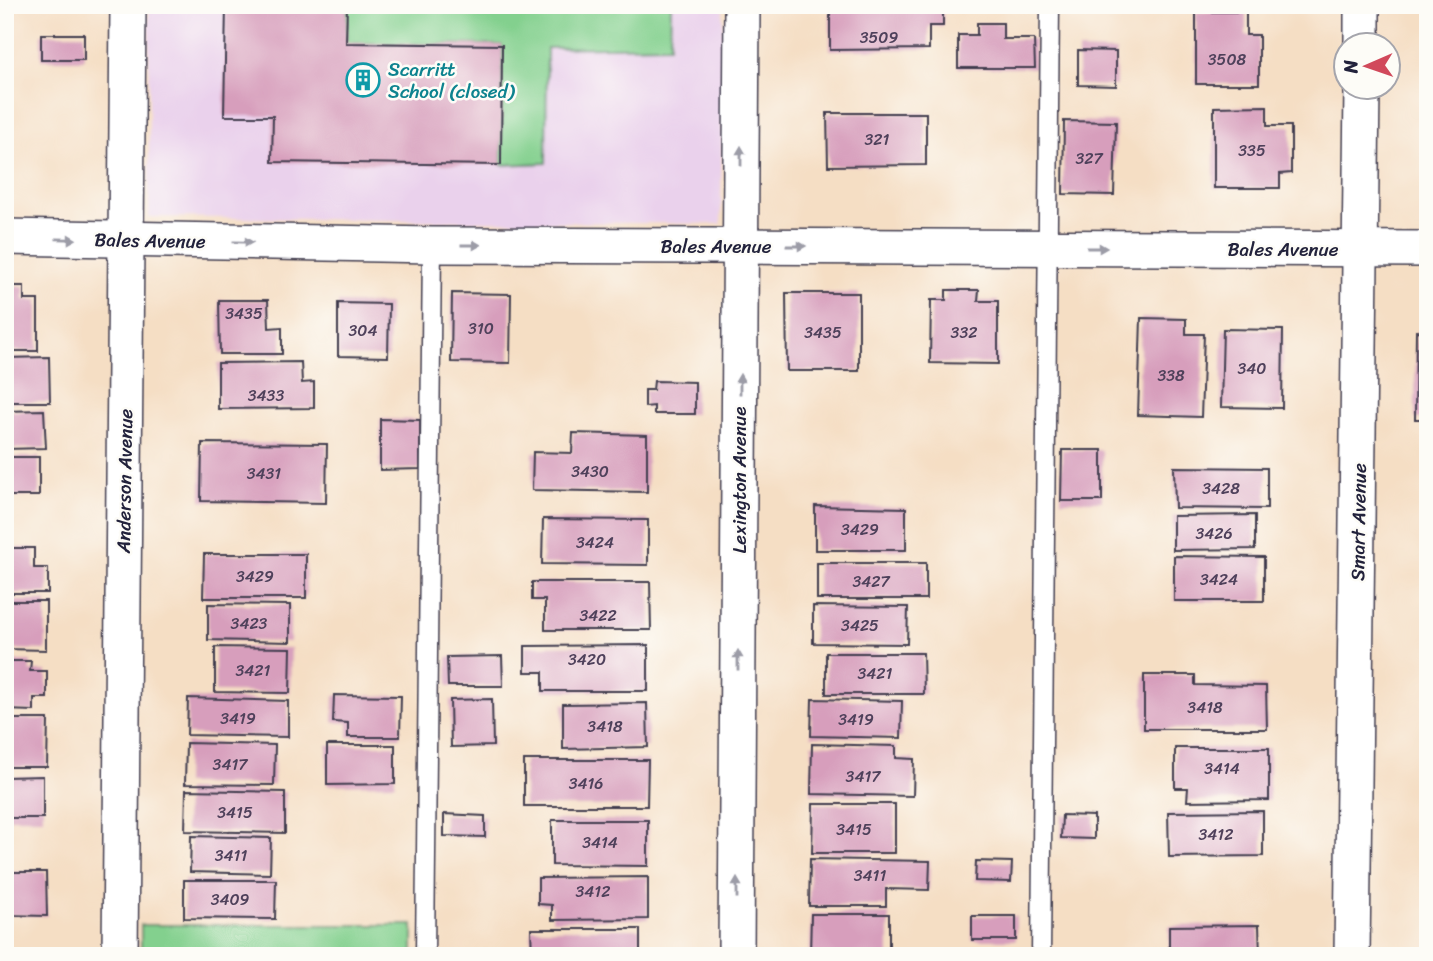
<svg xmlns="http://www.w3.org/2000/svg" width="1433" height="961" viewBox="0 0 1433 961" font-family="Sriracha,sans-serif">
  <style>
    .built { fill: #ead1ec }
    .green { fill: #83d08e; stroke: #527964; stroke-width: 2 }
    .building { fill: #d79ebc }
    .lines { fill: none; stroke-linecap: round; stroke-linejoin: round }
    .lane-casing { stroke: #423e50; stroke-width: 21 }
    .street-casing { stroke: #423e50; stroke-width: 38 }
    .lane { stroke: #fff; stroke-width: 18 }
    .street { stroke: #fff; stroke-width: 35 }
    .oneway { fill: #9c9ca7 }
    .labels { text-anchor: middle; stroke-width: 5; stroke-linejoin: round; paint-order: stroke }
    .number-label { font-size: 16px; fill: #4f415b }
    .culture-label { font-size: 19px; fill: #0d838f; stroke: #fdfcf7; text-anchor: start }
    .street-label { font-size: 19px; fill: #22223b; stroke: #fdfcf7 }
  </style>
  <rect width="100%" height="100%" fill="#fdfcf7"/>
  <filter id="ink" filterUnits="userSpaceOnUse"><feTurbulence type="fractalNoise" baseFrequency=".0143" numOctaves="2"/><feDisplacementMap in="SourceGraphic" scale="14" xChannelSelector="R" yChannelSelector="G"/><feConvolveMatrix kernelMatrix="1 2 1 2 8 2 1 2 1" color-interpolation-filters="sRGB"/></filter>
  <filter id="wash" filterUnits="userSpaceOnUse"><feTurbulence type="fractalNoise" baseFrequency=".00686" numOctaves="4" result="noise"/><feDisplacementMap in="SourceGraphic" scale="28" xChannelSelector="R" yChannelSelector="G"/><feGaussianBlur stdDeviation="1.57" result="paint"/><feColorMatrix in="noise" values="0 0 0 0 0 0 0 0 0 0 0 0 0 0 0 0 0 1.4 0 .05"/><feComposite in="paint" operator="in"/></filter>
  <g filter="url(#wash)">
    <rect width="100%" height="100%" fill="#f5dec4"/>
    <polygon class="built" points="149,5 723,5 721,224 149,217"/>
    <g class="green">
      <polygon points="347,5 671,5 670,46 547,48 546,163 501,165 502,45 346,43"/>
      <rect x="141" y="925" width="272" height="31"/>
    </g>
    <g id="blocks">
      <g class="building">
        <polygon points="226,5 347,5 346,43 502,45 501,165 272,162 273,116 224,116"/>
        <polygon points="830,5 943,5 943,26 929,26 929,49 830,50"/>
        <polygon points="1196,12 1246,12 1246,35 1259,35 1259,84 1196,84"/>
        <polygon points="977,23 1003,23 1003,39 1034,39 1035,68 958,68 958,35 977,35"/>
        <rect x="41" y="34" width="43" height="26"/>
        <polygon points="1078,50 1116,51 1116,86 1078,85"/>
        <polygon points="1267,106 1267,126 1291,126 1291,173 1280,174 1280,188 1214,188 1214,107"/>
        <polygon points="827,113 926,113 926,165 828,166"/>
        <polygon points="1064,121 1116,122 1114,195 1063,194"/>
        <polygon points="5,286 24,286 24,300 38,300 38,351 5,351"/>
        <polygon points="946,290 979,290 978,301 998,301 998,364 930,363 931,300 946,300"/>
        <polygon points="452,293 511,294 510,363 451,362"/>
        <polygon points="786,293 859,293 859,371 787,371"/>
        <polygon points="219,300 268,300 269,328 282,327 282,354 220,354"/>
        <polygon points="338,303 389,304 388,357 338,356"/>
        <polygon points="1141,318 1186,319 1186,334 1204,334 1201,417 1138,415"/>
        <polygon points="1223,329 1283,330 1282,408 1221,407"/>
        <polygon points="1416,331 1428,332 1428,419 1415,419"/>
        <polygon points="49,357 50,402 5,402 5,358"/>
        <polygon points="301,362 302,383 314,382 314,408 218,409 218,363"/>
        <polygon points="654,381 695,382 695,414 654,414 654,406 645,407 645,390 653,390"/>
        <polygon points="44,410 46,448 5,449 5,411"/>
        <polygon points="380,419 420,420 420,469 380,470"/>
        <polygon points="573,433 647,435 647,492 532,490 533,452 572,453"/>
        <polygon points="202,443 327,444 326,503 201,501"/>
        <polygon points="1062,450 1102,450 1102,501 1061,501"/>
        <rect x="5" y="457" width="34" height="39"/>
        <polygon points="1174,467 1267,468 1267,509 1175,508"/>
        <polygon points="815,506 906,508 906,550 815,550"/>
        <polygon points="1255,515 1255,549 1173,550 1173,516"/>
        <polygon points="543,519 648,520 648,565 542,564"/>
        <polygon points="5,548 34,548 34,568 48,568 48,593 5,593"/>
        <polygon points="204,554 306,554 306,598 203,598"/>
        <polygon points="1174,556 1264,557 1264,601 1174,601"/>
        <rect x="817" y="563" width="109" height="36"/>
        <polygon points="532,582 650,582 651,630 545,630 545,600 532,600"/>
        <polygon points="5,601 46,601 46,650 5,649"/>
        <polygon points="208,604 290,605 290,642 208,640"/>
        <polygon points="813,606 908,607 907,644 813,643"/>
        <polygon points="648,645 648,691 543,691 543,672 525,672 525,646"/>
        <polygon points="215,647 291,648 290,693 215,692"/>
        <polygon points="826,653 923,653 924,694 826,694"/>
        <polygon points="502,656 503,686 448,686 447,657"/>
        <polygon points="5,661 31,661 30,671 47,671 47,698 34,698 34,711 5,710"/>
        <polygon points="1144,675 1195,675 1195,685 1266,686 1267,729 1144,729"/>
        <polygon points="334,695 401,696 400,737 348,737 348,723 333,722"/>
        <polygon points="188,698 288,701 288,737 187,735"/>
        <polygon points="492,699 493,746 451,747 450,700"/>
        <polygon points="812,699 902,701 901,738 811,736"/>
        <polygon points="647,703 648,747 563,749 563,704"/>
        <polygon points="5,719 48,719 47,767 5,767"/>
        <polygon points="186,743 275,745 274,785 185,784"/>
        <polygon points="812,744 896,746 896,758 914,759 913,796 811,794"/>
        <polygon points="327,745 395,745 395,784 327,785"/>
        <polygon points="1175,748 1269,748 1269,800 1187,801 1188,788 1175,788"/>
        <polygon points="524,760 648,760 647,806 524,806"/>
        <polygon points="43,776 43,818 5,818 5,777"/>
        <polygon points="186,790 285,792 285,833 185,831"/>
        <polygon points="813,804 895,804 895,853 812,853"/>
        <polygon points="1263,811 1263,856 1169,857 1168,812"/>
        <polygon points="444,814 485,816 485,837 444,836"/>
        <polygon points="1062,815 1094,816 1094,839 1061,838"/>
        <polygon points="552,820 648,820 648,866 552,865"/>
        <polygon points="191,836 271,838 270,874 190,872"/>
        <polygon points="810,859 930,861 929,890 886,889 886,906 809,906"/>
        <polygon points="976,861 1012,862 1011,882 975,881"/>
        <polygon points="5,872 46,872 47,916 5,915"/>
        <polygon points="648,877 648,919 552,920 552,905 538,904 538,878"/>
        <polygon points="184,880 276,880 275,919 184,918"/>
        <polygon points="811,914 889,914 889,956 810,956"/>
        <rect x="972" y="916" width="44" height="24"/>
        <polygon points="1259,925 1260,956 1169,956 1169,926"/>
        <polygon points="531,929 640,929 640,956 532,956"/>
      </g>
    </g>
  </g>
  <g filter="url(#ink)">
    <use href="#blocks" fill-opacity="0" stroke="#423e50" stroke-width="2"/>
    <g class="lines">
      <defs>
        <g id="lane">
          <polyline points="425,956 432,245"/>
          <polyline points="1041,956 1050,5"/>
        </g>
        <g id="street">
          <polyline points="1362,46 1362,5"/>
          <polyline points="5,237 432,245 1428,249"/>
          <polyline points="120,956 128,5"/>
          <polyline points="736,956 742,5"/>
          <polyline points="1352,956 1362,88"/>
        </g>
      </defs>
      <use href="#lane" class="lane-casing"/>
      <use href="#street" class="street-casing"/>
      <use href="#lane" class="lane"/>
      <use href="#street" class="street"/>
    </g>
    <defs><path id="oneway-solid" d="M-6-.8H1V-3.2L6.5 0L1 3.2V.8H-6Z" transform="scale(1.75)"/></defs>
    <g class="oneway">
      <use href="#oneway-solid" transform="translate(741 156) rotate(-90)"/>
      <use href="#oneway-solid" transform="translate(66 239) rotate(1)"/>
      <use href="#oneway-solid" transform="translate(243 242) rotate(1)"/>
      <use href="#oneway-solid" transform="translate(471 245)"/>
      <use href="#oneway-solid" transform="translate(796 246)"/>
      <use href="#oneway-solid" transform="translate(1097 248)"/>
      <use href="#oneway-solid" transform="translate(740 384) rotate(-90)"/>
      <use href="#oneway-solid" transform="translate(738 660) rotate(-90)"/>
      <use href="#oneway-solid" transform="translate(737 888) rotate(-90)"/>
    </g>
  </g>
  <defs>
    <symbol id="building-ring" viewBox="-11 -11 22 22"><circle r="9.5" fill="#fdfcf7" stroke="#0f9aa8" stroke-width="1.5"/><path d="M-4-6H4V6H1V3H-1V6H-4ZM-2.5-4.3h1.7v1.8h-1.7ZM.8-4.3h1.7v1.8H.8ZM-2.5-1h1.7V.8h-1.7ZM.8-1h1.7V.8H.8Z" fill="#0f9aa8"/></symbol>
  </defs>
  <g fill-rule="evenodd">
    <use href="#building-ring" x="344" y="61" width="38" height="38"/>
  </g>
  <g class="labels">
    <g class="number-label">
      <text x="879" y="43">3509</text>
      <text x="1227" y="65">3508</text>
      <text x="877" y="145">321</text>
      <text x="1252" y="156">335</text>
      <text x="1089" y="164">327</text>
      <text x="244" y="319">3435</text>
      <text x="481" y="334">310</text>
      <text x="363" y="336">304</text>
      <text x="823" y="338">3435</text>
      <text x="964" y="338">332</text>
      <text x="1252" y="374">340</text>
      <text x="1171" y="381">338</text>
      <text x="266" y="401">3433</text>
      <text x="590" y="477">3430</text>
      <text x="264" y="479">3431</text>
      <text x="1221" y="494">3428</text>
      <text x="860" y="535">3429</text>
      <text x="1214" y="539">3426</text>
      <text x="595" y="548">3424</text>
      <text x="255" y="582">3429</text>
      <text x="1219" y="585">3424</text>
      <text x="871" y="587">3427</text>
      <text x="598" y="621">3422</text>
      <text x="249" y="629">3423</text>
      <text x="860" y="631">3425</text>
      <text x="587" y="665">3420</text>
      <text x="253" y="676">3421</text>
      <text x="875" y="679">3421</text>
      <text x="1205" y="713">3418</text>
      <text x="238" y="724">3419</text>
      <text x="856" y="725">3419</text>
      <text x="605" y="732">3418</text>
      <text x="230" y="770">3417</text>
      <text x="1222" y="774">3414</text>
      <text x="863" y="782">3417</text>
      <text x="586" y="789">3416</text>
      <text x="235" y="818">3415</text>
      <text x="854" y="835">3415</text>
      <text x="1216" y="840">3412</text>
      <text x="600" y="848">3414</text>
      <text x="231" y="861">3411</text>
      <text x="870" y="881">3411</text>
      <text x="593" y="897">3412</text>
      <text x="230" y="905">3409</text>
    </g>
    <g class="culture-label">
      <text x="388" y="76">Scarritt<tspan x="388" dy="22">School (closed)</tspan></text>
    </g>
    <g class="street-label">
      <text transform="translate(150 240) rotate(1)" y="7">Bales Avenue</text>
      <text x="716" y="253">Bales Avenue</text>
      <text x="1283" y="256">Bales Avenue</text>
      <text transform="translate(739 480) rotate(-90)" y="7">Lexington Avenue</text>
      <text transform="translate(124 481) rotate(-89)" y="7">Anderson Avenue</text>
      <text transform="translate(1358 522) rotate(-89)" y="7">Smart Avenue</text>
    </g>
  </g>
  <rect width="1433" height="961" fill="none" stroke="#fdfcf7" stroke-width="28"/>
  <g transform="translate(1367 66) rotate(268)"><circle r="33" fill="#fdfcf7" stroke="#a5a5ac" stroke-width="2"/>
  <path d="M0-5L12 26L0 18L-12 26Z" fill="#d1495b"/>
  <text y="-10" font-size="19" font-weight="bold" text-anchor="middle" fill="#22223b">N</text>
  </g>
</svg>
